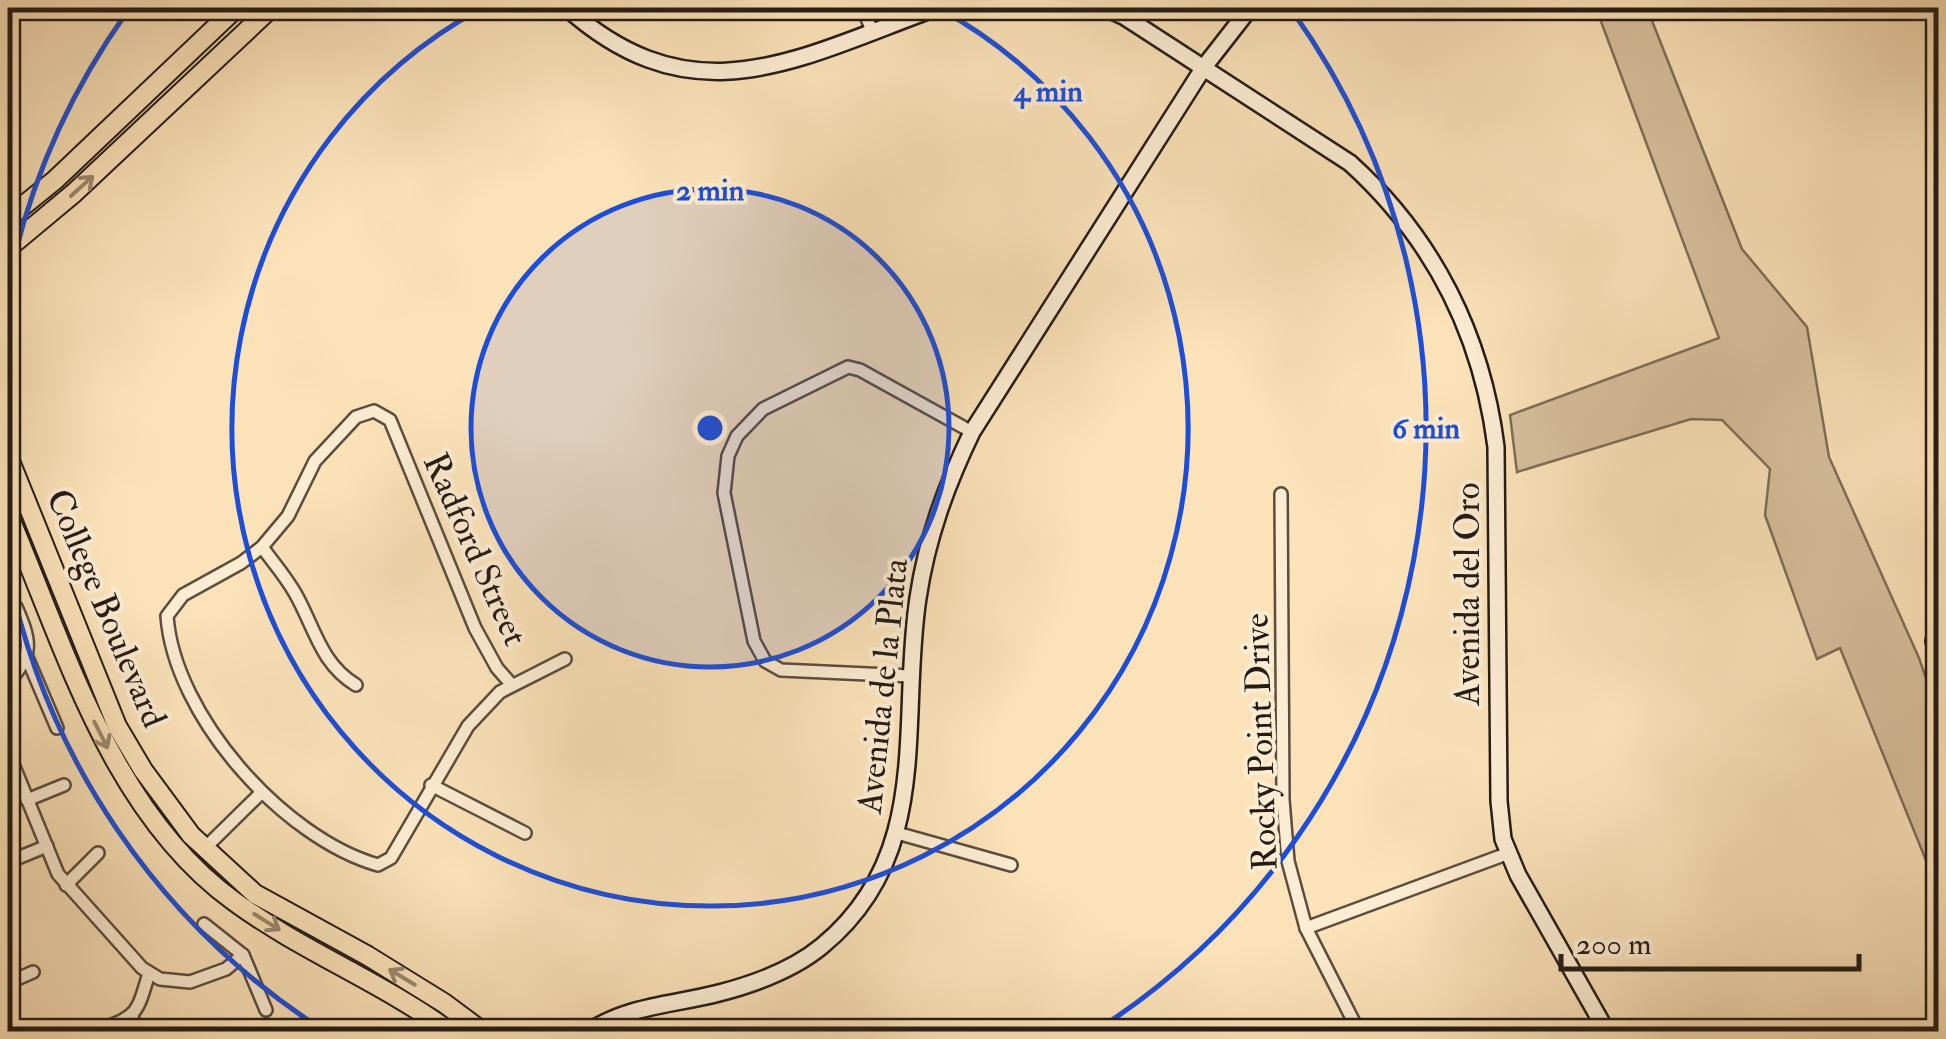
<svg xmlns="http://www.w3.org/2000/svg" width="1946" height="1039" viewBox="0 0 1946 1039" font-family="'IM FELL Double Pica',serif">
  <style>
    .green { fill: #d7c09d; stroke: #7e6e59; stroke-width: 2.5 }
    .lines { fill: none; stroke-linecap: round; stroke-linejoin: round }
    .street-casing { stroke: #5a4d3e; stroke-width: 16 }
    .secondary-casing { stroke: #251b15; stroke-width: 20 }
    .primary-casing { stroke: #251b15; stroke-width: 22 }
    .street { stroke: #fcecd2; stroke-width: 11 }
    .secondary { stroke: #fcecd2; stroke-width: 15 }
    .primary { stroke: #fbe2b9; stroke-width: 18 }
    .oneway { stroke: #9b886f }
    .ring { fill: none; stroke: #1d4ed8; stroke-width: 5 }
    .labels { text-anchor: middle; stroke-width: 8; stroke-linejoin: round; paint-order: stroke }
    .street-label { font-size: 35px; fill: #251b15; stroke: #fcecd2 }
    .centre { fill: #1d4ed8; stroke: #fcecd2; stroke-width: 5 }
    .ring-label { font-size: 30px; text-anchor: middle; font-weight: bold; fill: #1d4ed8; stroke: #fcecd2; stroke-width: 8; stroke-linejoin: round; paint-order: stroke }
  </style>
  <rect width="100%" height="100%" fill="#fbe2b9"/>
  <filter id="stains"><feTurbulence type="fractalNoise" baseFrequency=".002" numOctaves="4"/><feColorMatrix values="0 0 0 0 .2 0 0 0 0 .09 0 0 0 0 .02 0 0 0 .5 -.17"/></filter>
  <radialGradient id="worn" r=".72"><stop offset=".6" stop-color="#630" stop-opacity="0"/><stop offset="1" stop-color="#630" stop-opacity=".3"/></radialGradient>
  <polygon class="green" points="1596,8 1647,8 1742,249 1807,327 1829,457 1919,658 1938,713 1938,890 1840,648 1817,659 1765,515 1770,469 1722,420 1691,419 1517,472 1510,415 1719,338"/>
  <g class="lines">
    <defs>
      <g id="street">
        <polyline points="863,8 872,31"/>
        <polyline points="1281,494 1283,800 1288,861 1306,928 1359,1032"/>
        <path d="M262,547c11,15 24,30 33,46 20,35 25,70 61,92"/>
        <polyline points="26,655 57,728"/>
        <polyline points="911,676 781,670 765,661 754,641 724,493 728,456 737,436 763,409 848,367 860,370 972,432"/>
        <path d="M8,682c27,-27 22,-43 8,-75"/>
        <path d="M511,684l-14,-16 -22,-40 -85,-208 -16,-9 -18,6 -41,44 -27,55 -26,31 -21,16 -58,32 -16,21c7,99 116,222 211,249l13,-7 77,-132 32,-34 65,-33"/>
        <polyline points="8,752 58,874 142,968 160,979 190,982 226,969 243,955"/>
        <polyline points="431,785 525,833"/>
        <polyline points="27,800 64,785"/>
        <polyline points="897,833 1011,865"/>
        <polyline points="204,849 262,792"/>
        <polyline points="8,862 47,846"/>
        <polyline points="66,885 98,853"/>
        <polyline points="204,924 243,955 266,1010"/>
        <polyline points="1306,928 1509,853"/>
        <polyline points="8,983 33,972"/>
        <polyline points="132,1017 138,1032"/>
        <path d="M96,1032c42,-18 40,-15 53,-59"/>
      </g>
      <g id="secondary">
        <path d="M567,8c128,114 233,49 369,0"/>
        <path d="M1105,8l20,9 225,146c84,76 132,173 146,284l3,354 4,38 15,36 89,157"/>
        <polyline points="1938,629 1934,641 1938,657"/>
        <path d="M588,1032c41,-27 85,-27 131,-39 35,-9 74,-23 103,-47 112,-92 77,-223 96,-348 9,-60 28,-112 54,-166l232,-365 46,-59"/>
      </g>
      <g id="primary">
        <polyline points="8,218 55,180 236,8"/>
        <polyline points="8,248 74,193 271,8"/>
        <polyline points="8,456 117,726 143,770 191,835 255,894 368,956 444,1003 483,1032"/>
        <path d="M8,514c57,133 103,299 227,388 67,49 147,80 215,130"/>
      </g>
    </defs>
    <use href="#street" class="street-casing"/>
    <use href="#secondary" class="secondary-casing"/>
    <use href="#primary" class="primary-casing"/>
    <use href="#street" class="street"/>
    <use href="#secondary" class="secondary"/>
    <use href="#primary" class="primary"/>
  </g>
  <defs><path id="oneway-shaft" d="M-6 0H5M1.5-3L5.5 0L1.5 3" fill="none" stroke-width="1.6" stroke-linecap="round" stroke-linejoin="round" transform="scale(2.5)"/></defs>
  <g class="oneway">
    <use href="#oneway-shaft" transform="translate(82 186) rotate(-42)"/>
    <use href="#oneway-shaft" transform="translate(101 735) rotate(63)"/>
    <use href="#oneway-shaft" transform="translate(267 922) rotate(32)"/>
    <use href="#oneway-shaft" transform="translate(402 977) rotate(-149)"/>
  </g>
  <circle cx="710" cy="428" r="239" fill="#1d4ed8" fill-opacity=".12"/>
  <g class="ring">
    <circle cx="710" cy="428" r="239"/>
    <path d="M938 8A478 478 0 1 1 482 8"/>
    <path d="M320 1028A716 716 0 0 1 8 571M8 285A716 716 0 0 1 127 12M1293 12A716 716 0 0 1 1100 1028"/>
  </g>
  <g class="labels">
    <g class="street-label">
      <text transform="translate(476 549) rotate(66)" y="12">Radford Street</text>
      <text transform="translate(1467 594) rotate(-90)" y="12">Avenida del Oro</text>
      <text transform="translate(107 608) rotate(67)" y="12">College Boulevard</text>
      <text transform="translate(882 686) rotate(-84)" y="12">Avenida de la Plata</text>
      <text transform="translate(1260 742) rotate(-92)" y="12">Rocky Point Drive</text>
    </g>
  </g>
  <circle cx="710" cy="428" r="15" class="centre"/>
  <g class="ring-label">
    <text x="1048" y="101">4 min</text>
    <text x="710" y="200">2 min</text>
    <text x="1426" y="438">6 min</text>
  </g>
  <rect width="1946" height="1039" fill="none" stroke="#fbe2b9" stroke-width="40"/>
  <rect x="10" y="10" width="1926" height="1019" fill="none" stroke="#251b15" stroke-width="5"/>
  <rect x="20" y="20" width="1906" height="999" fill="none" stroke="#251b15" stroke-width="2.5"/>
  <path d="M1561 954v15h298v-15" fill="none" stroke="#251b15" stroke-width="5"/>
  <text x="1576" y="954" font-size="30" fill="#251b15" stroke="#fcecd2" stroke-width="8" paint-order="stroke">200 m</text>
  <rect width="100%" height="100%" filter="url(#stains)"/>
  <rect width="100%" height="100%" fill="url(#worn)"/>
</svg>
